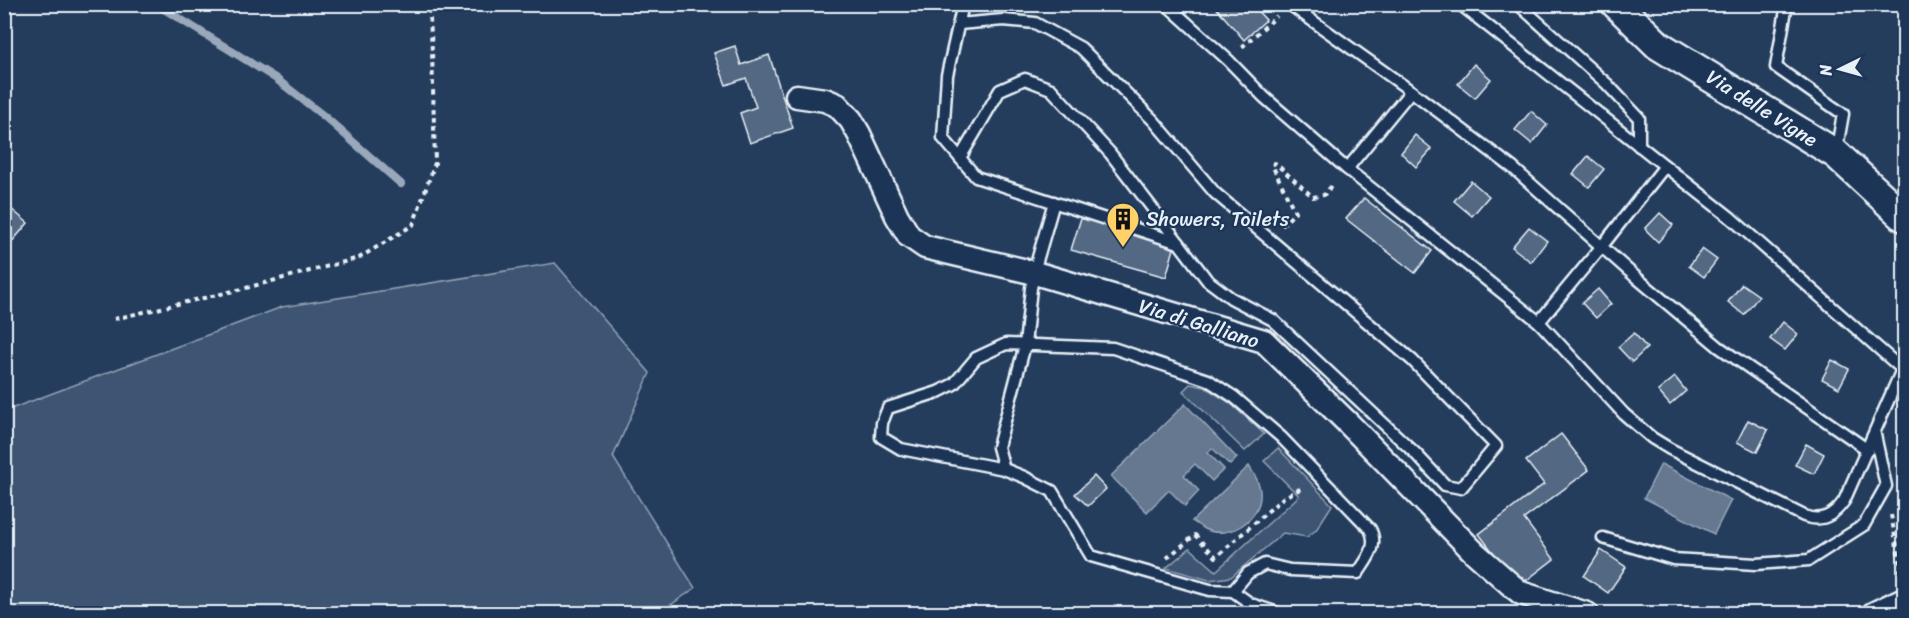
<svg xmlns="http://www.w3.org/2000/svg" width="1909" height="618" viewBox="0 0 1909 618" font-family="Sriracha,sans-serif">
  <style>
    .green { fill: #3e5472; stroke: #93a2b5; stroke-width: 1.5 }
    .water { fill: #657890; stroke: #99a8ba; stroke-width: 1.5 }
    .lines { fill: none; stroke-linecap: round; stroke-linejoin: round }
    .stream { stroke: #99a8ba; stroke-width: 8 }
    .building { fill: #536782; stroke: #e8f1f8; stroke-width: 1.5 }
    .service-casing { stroke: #e8f1f8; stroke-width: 15 }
    .minor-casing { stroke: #e8f1f8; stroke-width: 27 }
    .tertiary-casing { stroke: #e8f1f8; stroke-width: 33 }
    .path { stroke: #e8f1f8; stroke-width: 4; stroke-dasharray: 4.5 4.5; stroke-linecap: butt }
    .service { stroke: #1d3557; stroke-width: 10 }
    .minor { stroke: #1d3557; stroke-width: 22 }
    .tertiary { stroke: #1d3557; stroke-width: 28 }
    .labels { text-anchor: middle; stroke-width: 4.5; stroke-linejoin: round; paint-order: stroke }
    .street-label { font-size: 20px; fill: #e8f1f8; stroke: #1d3557 }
    .poi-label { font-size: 20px; fill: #e8f1f8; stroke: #1d3557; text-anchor: start }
  </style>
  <rect width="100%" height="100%" fill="#253d5d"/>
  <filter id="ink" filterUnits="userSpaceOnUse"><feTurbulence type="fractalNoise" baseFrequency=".0167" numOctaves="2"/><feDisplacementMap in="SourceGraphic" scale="12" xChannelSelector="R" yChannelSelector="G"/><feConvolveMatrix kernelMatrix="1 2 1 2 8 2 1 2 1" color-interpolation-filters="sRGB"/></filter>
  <g filter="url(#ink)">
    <g class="green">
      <polygon points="555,263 650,373 613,457 695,588 659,613 5,613 5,411 282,307"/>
      <polygon points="1190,384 1205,387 1230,403 1264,434 1245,451 1183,391"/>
      <polygon points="1278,448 1332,505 1316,530 1307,537 1283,533 1231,577 1209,580 1166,568 1190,548 1216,571 1299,496 1264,461"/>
    </g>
    <g class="water">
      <polygon points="1185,404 1237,458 1230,465 1212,448 1208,453 1224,469 1212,481 1195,464 1184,475 1199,491 1185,506 1169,490 1147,512 1111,476"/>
      <polygon points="1661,464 1731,500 1714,534 1644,498"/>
      <path d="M1249,466c5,8 10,15 11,25 3,28 -31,50 -56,38 -4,-2 -8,-6 -12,-8z"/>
    </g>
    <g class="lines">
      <polyline class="stream" points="156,4 275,78 325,117 401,184"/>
    </g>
    <g class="building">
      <polygon points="1213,4 1251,4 1266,20 1244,40"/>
      <polygon points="735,46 741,65 769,55 793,128 750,143 740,113 756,107 746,78 726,85 714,53"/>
      <polygon points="1474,64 1491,79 1475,98 1458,84"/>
      <polygon points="1531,111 1547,125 1532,144 1515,130"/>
      <polygon points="1415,135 1432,149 1416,167 1401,153"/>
      <polygon points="1588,156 1604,169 1589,187 1573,174"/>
      <polygon points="1471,181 1489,196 1472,216 1454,201"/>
      <polygon points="1364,198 1432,251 1415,273 1346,219"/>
      <polygon points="4,203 28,223 4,251"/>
      <polygon points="1660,213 1673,225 1658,242 1645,229"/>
      <polygon points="1081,218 1175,245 1166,277 1071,250"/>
      <polygon points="1529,227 1547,241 1531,262 1512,247"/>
      <polygon points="1702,249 1717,260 1704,277 1689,266"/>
      <polygon points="1742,284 1759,296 1744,315 1728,302"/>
      <polygon points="1598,289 1611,304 1596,318 1582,303"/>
      <polygon points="1783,322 1798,334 1785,350 1770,339"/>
      <polygon points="1634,333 1647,348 1632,362 1618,347"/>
      <polygon points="1832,360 1849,369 1839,388 1822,379"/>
      <polygon points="1675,377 1686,391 1670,405 1658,391"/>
      <polygon points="1748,420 1768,430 1757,452 1737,442"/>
      <polygon points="1561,434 1589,470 1524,519 1554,559 1519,586 1479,534 1544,484 1526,461"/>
      <polygon points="1806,444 1824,454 1814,474 1795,465"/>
      <polygon points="1094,476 1106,489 1088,506 1075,494"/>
      <polygon points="1601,550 1626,567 1608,593 1584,576"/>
    </g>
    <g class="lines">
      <defs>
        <g id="service">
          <path d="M1166,4l62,56 36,37 83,72 192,153 85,92 28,24 18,11 134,67c18,7 30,-1 40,-15l60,-136"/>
          <polyline points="1289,4 1411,91 1347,169"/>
          <polyline points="1460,4 1731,218 1903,370"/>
          <polyline points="1518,4 1607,84 1639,118 1639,146"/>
          <polyline points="1787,4 1776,67 1843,114 1836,153"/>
          <polyline points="959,24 1003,20 1035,23 1081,48 1154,121 1215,193 1412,360 1496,446 1461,488 1445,485 1415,453 1273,320 1231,298 1207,280 1179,243 976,177 943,138 947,75 963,4"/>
          <polyline points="1411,91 1513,168 1638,279 1719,347 1868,450"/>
          <polyline points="960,158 1000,90 1025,79 1051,89 1110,153 1179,243"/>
          <polyline points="1539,322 1602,246 1665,166"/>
          <path d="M1004,469l-103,-20 -20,-12 1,-14 6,-15 50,-16 16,-8 22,-26 30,-14 107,4 95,32 26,17 47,40 89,92c9,17 -3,30 -12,44l-68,-3 -25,-6 -17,9 -15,18 -23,-1 -119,-34 -39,-65 -28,-14 -20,-8 -6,-22 27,-102 6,-57 6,-27 17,-59"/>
          <polyline points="1603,538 1673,559 1756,564 1809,560 1864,525 1886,486 1875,435"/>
          <polyline points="1233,591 1251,604 1281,614"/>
        </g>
        <g id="minor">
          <polyline points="797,96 825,100 837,105 851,120 859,134 897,216 909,236 925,247 1035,273 1264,341 1348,423 1474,552 1510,584 1521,593 1587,614"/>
          <polyline points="1873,614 1904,599"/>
        </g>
        <polyline id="tertiary" points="1616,4 1658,45 1836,154 1904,217"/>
      </defs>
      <use href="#service" class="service-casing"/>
      <use href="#minor" class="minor-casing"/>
      <use href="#tertiary" class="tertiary-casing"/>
      <g class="path">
        <polyline points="1242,47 1277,16"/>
        <polyline points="1282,226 1295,212 1272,165 1275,163 1313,197 1324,195 1334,183"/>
        <polyline points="114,319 242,289 359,258 413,225 435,163 432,50 429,4"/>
        <polyline points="1891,515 1900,563 1900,576"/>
        <polyline points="1167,558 1195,535 1216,557 1284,497 1304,487"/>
      </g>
      <use href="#service" class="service"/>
      <use href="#minor" class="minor"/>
      <use href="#tertiary" class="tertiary"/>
    </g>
  </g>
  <defs>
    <symbol id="building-pin" viewBox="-11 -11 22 30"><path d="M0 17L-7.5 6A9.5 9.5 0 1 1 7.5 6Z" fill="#ffd166" stroke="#1d3557"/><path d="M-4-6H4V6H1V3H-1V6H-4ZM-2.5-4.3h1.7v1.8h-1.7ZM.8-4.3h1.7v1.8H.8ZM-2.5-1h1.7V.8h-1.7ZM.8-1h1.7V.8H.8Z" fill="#111"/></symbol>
  </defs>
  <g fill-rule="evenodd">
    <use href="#building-pin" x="1104" y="200" width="38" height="52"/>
  </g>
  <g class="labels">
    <g class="street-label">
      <text transform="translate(1762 108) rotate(32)" y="7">Via delle Vigne</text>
      <text transform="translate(1199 323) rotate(17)" y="7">Via di Galliano</text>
    </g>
    <g class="poi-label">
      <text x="1146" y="226">Showers, Toilets</text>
    </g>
  </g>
  <rect width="1909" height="618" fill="none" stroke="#1d3557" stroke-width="24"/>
  <rect x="12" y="12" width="1885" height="594" fill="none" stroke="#e8f1f8" stroke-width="2" filter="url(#ink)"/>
  <g transform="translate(1840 69) rotate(265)" stroke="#1d3557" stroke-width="4.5" paint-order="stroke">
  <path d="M0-4.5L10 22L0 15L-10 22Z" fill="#e8f1f8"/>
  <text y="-9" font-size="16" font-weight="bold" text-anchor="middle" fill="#e8f1f8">N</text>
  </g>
</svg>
